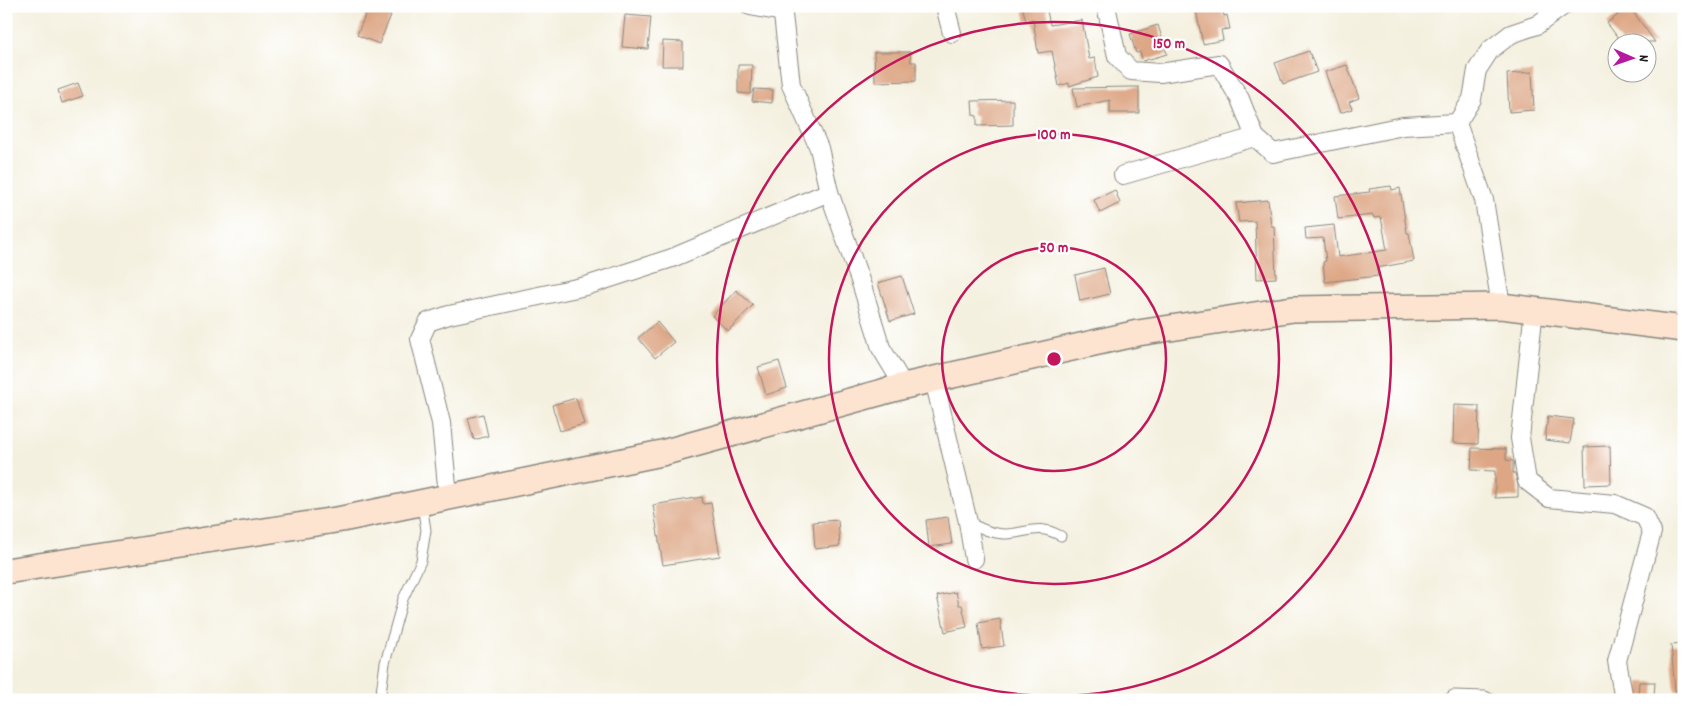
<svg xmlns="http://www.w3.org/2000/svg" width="1690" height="706" viewBox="0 0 1690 706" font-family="Dekko,sans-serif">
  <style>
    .building { fill: #dda684 }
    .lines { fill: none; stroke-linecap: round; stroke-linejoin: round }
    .lane-casing { stroke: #88867e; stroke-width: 11 }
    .street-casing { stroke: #88867e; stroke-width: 20 }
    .secondary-casing { stroke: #88867e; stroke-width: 28 }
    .lane { stroke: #fff; stroke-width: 9 }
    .street { stroke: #fff; stroke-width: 18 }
    .secondary { stroke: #fde4d1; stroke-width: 25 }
    .ring { fill: none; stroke: #c2185b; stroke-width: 2.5 }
    .centre { fill: #c2185b; stroke: #fff; stroke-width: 2.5 }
    .ring-label { font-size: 15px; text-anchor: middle; font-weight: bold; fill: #c2185b; stroke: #fff; stroke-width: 4.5; stroke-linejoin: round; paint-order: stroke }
  </style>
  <rect width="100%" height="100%" fill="#fff"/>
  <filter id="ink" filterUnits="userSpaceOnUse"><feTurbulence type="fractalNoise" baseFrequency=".02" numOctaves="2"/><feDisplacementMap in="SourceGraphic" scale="10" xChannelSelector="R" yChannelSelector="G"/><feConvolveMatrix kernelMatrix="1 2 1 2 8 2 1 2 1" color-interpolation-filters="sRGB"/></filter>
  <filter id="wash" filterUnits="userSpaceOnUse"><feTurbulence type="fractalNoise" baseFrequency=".0096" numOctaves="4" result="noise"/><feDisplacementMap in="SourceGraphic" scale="20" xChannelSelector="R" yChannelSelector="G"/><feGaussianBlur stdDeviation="1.12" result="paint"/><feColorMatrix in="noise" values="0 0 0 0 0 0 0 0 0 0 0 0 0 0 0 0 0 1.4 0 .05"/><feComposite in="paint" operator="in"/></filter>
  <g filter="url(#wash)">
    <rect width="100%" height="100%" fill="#f4f0df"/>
    <g id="blocks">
      <g class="building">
        <polygon points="369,6 391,15 379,44 357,35"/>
        <polygon points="1022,6 1046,6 1050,25 1082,20 1089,59 1095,58 1098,77 1069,86 1069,83 1059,86 1052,51 1038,53 1033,19 1026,21"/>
        <polygon points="1195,6 1212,6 1212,9 1222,7 1224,16 1227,15 1230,29 1221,30 1223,40 1203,44"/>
        <polygon points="1612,6 1629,6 1655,42 1621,42 1607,23 1618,15"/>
        <polygon points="625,15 651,17 648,49 622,47"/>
        <polygon points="1158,25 1167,54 1143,61 1140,52 1136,53 1130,34"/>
        <polygon points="663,41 683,42 683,66 662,66"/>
        <polygon points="1309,51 1317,72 1283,84 1275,63"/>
        <polygon points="874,52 910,52 911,62 916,62 916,81 875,82"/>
        <polygon points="738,65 752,65 751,94 738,93"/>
        <polygon points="1347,65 1359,98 1349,102 1352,109 1340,113 1325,72"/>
        <polygon points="1532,72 1534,110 1509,112 1507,74"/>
        <polygon points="78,83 83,96 62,103 58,90"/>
        <polygon points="1130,87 1139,87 1139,113 1110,113 1110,100 1077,107 1073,88"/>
        <polygon points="754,89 773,90 772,103 752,101"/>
        <polygon points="1013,100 1013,125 977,126 977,116 973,115 972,101"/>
        <polygon points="1391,186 1392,190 1400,188 1407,233 1409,233 1414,261 1377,268 1378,276 1325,282 1323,262 1326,261 1323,238 1306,239 1305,228 1334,225 1338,257 1387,250 1381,217 1374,218 1373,215 1338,219 1335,196 1370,192 1369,189"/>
        <polygon points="1115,190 1120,203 1100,213 1094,200"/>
        <polygon points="1268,200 1271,226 1274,226 1276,278 1257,279 1255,221 1239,222 1236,203"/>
        <polygon points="1104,268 1110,294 1080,301 1075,275"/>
        <polygon points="902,276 914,314 890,321 878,283"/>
        <polygon points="736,290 753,305 728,331 712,316"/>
        <polygon points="657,322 674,342 655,358 638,338"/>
        <polygon points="779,361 787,388 766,395 758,367"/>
        <polygon points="576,398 584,424 560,431 552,405"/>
        <polygon points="1454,405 1479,406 1478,444 1453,443"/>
        <polygon points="483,414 488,436 474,440 468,418"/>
        <polygon points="1548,416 1574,419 1570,443 1545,440"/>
        <polygon points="1610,446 1611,484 1585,485 1584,447"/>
        <polygon points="1472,448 1506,449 1506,460 1513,461 1513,473 1515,473 1518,485 1518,497 1495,498 1495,471 1471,470"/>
        <polygon points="702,497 703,504 711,503 720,556 663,565 653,505"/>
        <polygon points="948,517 952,544 929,547 926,520"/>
        <polygon points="838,520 840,546 815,549 813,522"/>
        <polygon points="956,592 959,605 962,605 967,627 945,632 937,596"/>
        <polygon points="1000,619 1004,646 982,649 978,623"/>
        <polygon points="1684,644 1684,691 1675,691 1671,645"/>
        <polygon points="1639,682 1655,682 1654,696 1638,696"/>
      </g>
    </g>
  </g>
  <g filter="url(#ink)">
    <use href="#blocks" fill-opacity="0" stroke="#88867e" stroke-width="1"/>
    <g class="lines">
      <defs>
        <g id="lane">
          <path d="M968,522c12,6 24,12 38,12 23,-1 31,-11 55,2"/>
          <polyline points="380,700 385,663 403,599 421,561 426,530 422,505"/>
          <polyline points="1448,700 1453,695 1485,696 1493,700"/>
        </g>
        <g id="street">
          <polyline points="750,6 783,12"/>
          <polyline points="782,6 791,85 819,148 829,192 862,286 881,348 904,386"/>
          <polyline points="945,6 952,33"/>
          <polyline points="1106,6 1117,56 1131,71 1160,73 1219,64 1240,99 1255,137 1273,153 1403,126 1457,123 1484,200 1501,306"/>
          <polyline points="1457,123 1472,99 1477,70 1490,50 1511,34 1537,25 1563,6"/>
          <polyline points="1123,175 1255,137"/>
          <polyline points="1534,309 1520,438 1527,481 1549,498 1615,504 1645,517 1652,532 1617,661 1624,700"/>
          <polyline points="934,380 968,522 974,559"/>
          <polyline points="448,496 441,423 420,339 428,322 449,315 586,286 672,258 829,192"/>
        </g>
        <polyline id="secondary" points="6,571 342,519 662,453 904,386 1138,333 1293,309 1501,306 1684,329"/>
      </defs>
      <use href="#lane" class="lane-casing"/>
      <use href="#street" class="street-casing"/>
      <use href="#secondary" class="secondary-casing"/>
      <use href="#lane" class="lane"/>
      <use href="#street" class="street"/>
      <use href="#secondary" class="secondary"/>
    </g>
  </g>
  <g class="ring">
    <circle cx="1054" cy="359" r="112"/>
    <circle cx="1054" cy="359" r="225"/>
    <circle cx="1054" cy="359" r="337"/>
  </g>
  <circle cx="1054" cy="359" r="8" class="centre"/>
  <g class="ring-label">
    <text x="1169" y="48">150 m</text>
    <text x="1054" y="139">100 m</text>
    <text x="1054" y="252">50 m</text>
  </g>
  <rect width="1690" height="706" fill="none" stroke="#fff" stroke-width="25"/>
  <g transform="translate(1632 58) rotate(92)"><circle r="24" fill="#ffffff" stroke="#a4a4a4"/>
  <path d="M0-4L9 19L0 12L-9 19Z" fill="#b5179e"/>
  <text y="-8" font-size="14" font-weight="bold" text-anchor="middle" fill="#1c1c1c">N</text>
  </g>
</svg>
